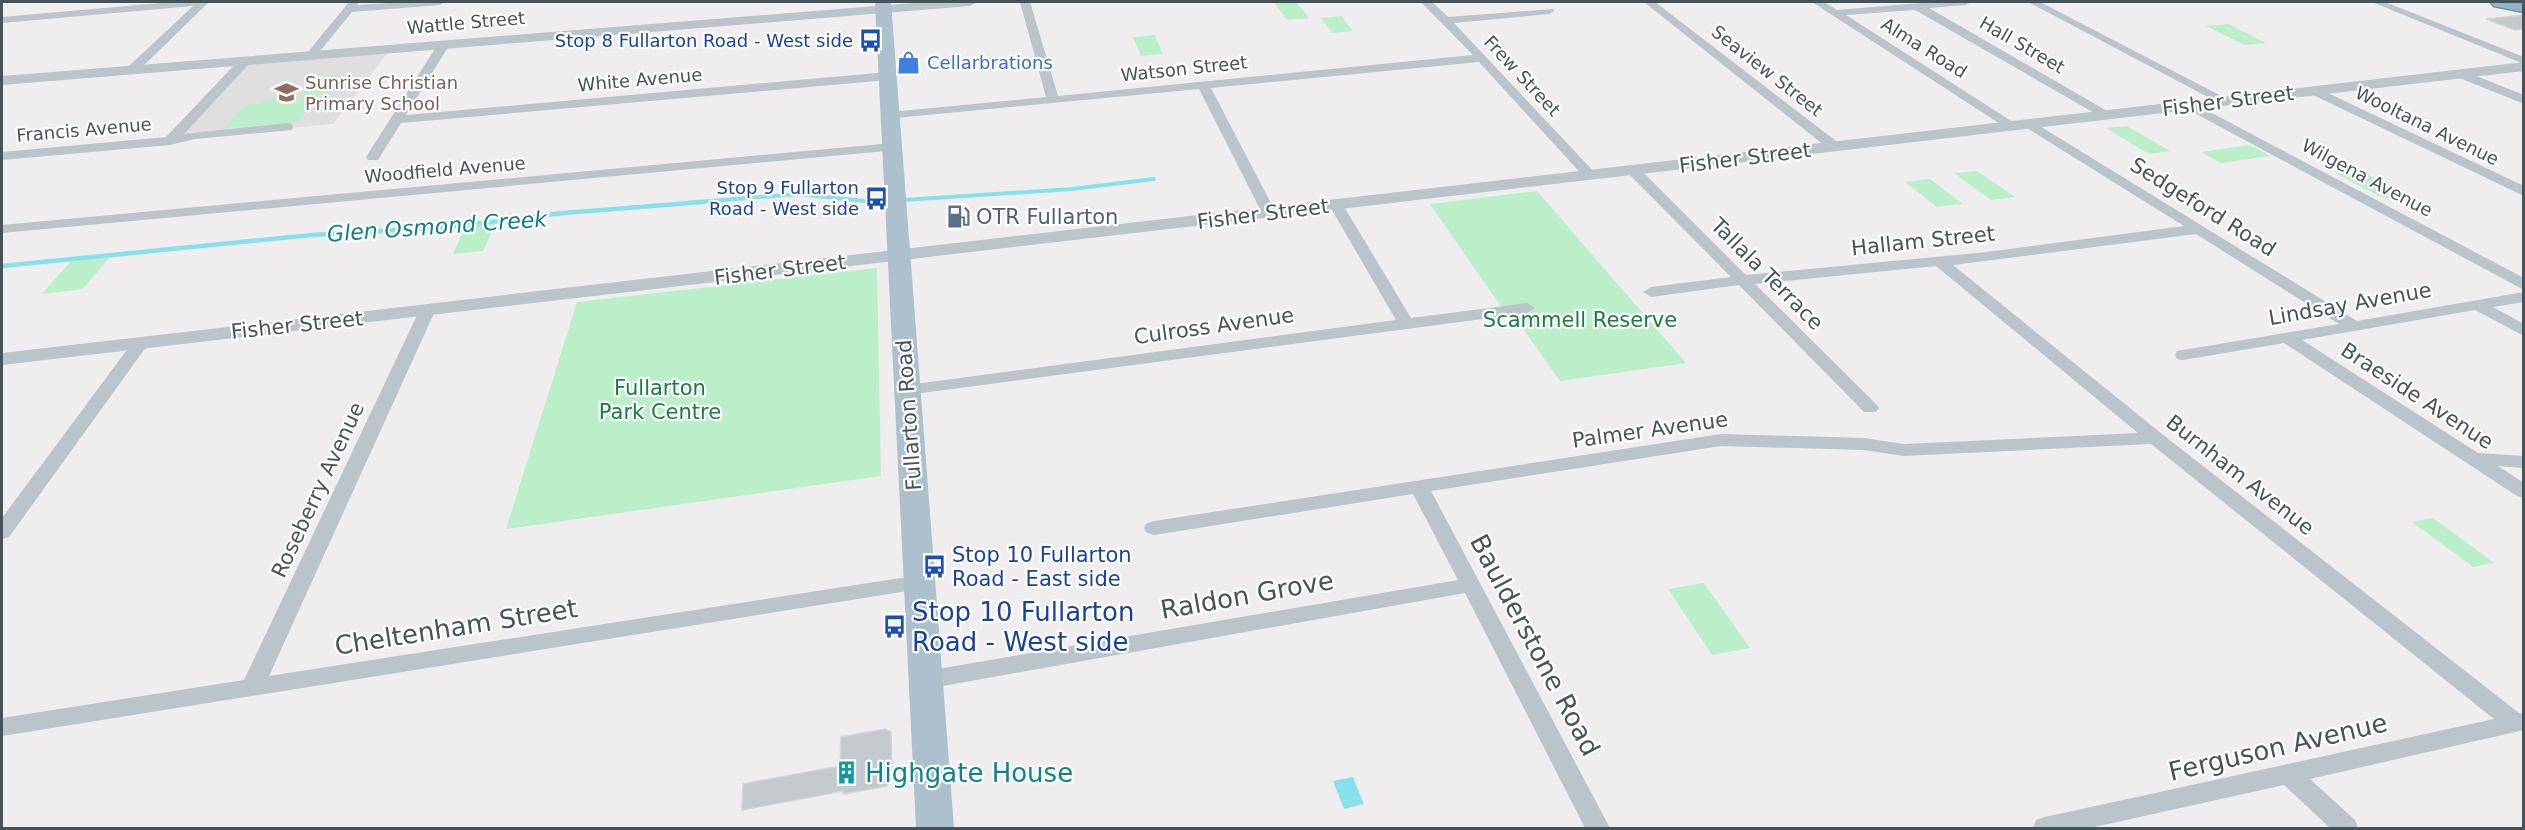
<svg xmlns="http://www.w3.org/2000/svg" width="2525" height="830" viewBox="0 0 2525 830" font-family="'DejaVu Sans',sans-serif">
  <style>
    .education { fill: #e1dee0 }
    .green { fill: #baefca }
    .water { fill: #87e1ed }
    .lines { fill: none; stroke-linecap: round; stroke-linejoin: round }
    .stream-far1 { stroke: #87e1ed; stroke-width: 4 }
    .stream { stroke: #87e1ed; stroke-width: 4.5 }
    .building { fill: #c4c9ce; stroke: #d1d4d9; stroke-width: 1.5 }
    .trunk-casing { stroke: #6f90a9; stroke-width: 3 }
    .minor { fill: #b9c4cb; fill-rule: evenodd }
    .tertiary { fill: #b9c4cb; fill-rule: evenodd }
    .primary { fill: #acc0cd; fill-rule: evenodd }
    .trunk { fill: #98b2c6; fill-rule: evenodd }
    .labels { text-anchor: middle; stroke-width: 4.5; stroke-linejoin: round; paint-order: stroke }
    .far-street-label { font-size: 18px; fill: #45535b; stroke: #fff }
    .far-transit-label { font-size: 18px; fill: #164399; stroke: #fff; text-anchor: end }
    .far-shop-label { font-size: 18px; fill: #366cbe; stroke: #fff; text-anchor: start }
    .far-education-label { font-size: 18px; fill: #785e54; stroke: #fff; text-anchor: start }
    .street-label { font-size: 21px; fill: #45535b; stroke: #fff }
    .service-label { font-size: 21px; fill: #4e5e75; stroke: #fff; text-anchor: start }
    .park-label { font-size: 21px; fill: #157e40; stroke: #fff }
    .transit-label { font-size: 21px; fill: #164399; stroke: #fff; text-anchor: start }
    .water-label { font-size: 22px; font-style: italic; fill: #0b7c8b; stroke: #fff }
    .near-street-label { font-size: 26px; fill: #45535b; stroke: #fff }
    .near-transit-label { font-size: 26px; fill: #164399; stroke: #fff; text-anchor: start }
    .near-culture-label { font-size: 26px; fill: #0d838f; stroke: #fff; text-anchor: start }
  </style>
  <rect width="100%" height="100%" fill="#f0edee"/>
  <polygon class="education" points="389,51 333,124 174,139 247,62"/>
  <g class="green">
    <polygon points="1296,2 1309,18 1287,20 1275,3"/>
    <polygon points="1341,16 1353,31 1332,33 1321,18"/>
    <polygon points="2228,24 2266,43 2245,45 2206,26"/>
    <polygon points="1155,35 1163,54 1141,56 1133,37"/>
    <polygon points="346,74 330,94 301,96 318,76"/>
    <polygon points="319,96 297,122 224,128 245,105 257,104 261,101"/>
    <polygon points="2127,126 2170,151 2149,154 2106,128"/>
    <polygon points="2250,145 2270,156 2221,163 2201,152"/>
    <polygon points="2359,170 2407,195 2383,198 2335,173"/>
    <polygon points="1977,171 2015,197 1991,200 1954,173"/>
    <polygon points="1930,179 1963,204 1937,207 1905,182"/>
    <polygon points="1537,191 1686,363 1560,381 1516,319 1502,308 1430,204"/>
    <polygon points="496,223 483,251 453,254 466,225"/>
    <polygon points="111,256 83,289 42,294 71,261"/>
    <polygon points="877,268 881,476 506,529 577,302"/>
    <polygon points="2433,518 2494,563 2473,567 2412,522"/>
    <polygon points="1704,583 1750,648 1712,655 1668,589"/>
  </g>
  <polygon class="water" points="1353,777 1364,804 1344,809 1333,781"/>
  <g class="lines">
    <g class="stream-far1">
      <polyline points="904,200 1072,189 1154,179"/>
      <polyline points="685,203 799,194 873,202"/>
    </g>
    <g class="stream">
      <polyline points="870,202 873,202"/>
      <polyline points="2,266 312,235 449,227 564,213 703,202"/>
    </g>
  </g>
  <g class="building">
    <polygon points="2523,15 2523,29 2515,30 2486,19"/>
    <polygon points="885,729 891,732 892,780 887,786 843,794 843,791 742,810 743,784 840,766 841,737"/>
  </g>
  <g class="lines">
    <defs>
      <polygon id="trunk" points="2491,2 2524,2 2524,12 2494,6"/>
    </defs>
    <use href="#trunk" class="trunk-casing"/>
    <g class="minor">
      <polygon points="172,2 209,2 136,73 128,73 128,67 193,6 2,23 2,17"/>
      <polygon points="349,2 359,2 357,5 404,2 445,2 440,5 352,12 315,57 307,57 307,53"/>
      <polygon points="1020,2 1030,2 1058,96 1473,55 1421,2 1432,2 1448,17 1553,9 1554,11 1549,14 1454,23 1598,176 1596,179 1586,179 1479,62 1211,88 1276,213 1269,217 1262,213 1199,89 885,119 884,116 885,113 890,112 1046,97"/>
      <polygon points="1644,2 1655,2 1840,144 1842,147 1840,150 1830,150"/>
      <polygon points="1812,2 1824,2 1837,10 1933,2 1971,2 1966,5 1929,8 2114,115 2113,118 2103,118 1915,10 1846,15 2019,126 2013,130 2008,129"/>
      <polygon points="2028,2 2040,2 2233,102 2231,105 2223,105"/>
      <polygon points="2372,2 2385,2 2524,57 2524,64"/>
      <polygon points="444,41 450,44 406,115 888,72 894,76 888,80 401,123 378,160 368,160 366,157 438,44"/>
      <polygon points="245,57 251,61 249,64 184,134 287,123 292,124 293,127 292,130 195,139 170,145 2,160 2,152 166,137 241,58"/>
      <polygon points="2461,70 2524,95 2524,104 2457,77 2455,74"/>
      <polygon points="2315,87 2524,186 2524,196 2311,94 2309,91 2311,88"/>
      <polygon points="2191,102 2524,278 2524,290 2187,109 2185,106"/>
      <polygon points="2030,120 2357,321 2524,292 2524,302 2493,307 2524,324 2524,336 2475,310 2302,340 2478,453 2524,456 2524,468 2498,466 2524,483 2524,498 2517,496 2284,343 2183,360 2177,359 2175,355 2177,351 2339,324 2196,234 1953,265 2162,434 2519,713 2524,714 2524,730 2310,779 2355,820 2358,828 2330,828 2284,785 2090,828 2033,828 2036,820 2045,817 2494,719 2151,444 1904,456 1864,450 1721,446 1431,491 1610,828 1585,828 1465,593 926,689 918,686 915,680 918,674 926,671 1458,580 1413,494 1154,535 1147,533 1144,528 1147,523 1154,521 1721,434 1864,438 1904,444 2138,433 1936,266 1755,284 1876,404 1879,408 1876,412 1864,412 1739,285 1651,297 1643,292 1651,287 1731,277 1629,174 1627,171 1629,168 1639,168 1746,275 1987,252 2184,226 2025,127 2024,124 2025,121"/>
      <polygon points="892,143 899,147 897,150 2,233 2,225"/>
      <polygon points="1336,201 1343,205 1411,318 1527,303 1535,308 1527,313 907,395 901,394 898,390 901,386 907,385 1396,320 1329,205"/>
      <polygon points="427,306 435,311 269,676 920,575 927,577 930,582 927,587 920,589 2,736 2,718 244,680 419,311"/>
      <polygon points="141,338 149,343 9,537 2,539 2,518 135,339"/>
    </g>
    <g class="tertiary">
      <polygon points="926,2 977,2 970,6 2,85 2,76"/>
      <polygon points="2524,62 2524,71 2,365 2,353"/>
    </g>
    <polygon class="primary" points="875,2 891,2 954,828 916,828"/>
    <use href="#trunk" class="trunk"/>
  </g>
  <defs>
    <symbol id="bus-bare" viewBox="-9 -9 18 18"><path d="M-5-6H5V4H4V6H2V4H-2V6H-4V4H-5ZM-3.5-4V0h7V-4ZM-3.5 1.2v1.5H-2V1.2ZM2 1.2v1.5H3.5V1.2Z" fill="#1a4fb4" stroke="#fff" stroke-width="2.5" paint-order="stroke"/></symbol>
    <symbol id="shop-bare" viewBox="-9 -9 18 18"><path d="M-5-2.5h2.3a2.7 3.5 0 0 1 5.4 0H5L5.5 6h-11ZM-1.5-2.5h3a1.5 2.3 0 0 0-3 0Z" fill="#3f7fe0" stroke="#fff" stroke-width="2.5" paint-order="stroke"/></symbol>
    <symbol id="school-bare" viewBox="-9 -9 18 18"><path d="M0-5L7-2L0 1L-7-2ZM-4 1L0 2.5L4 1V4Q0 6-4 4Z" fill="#8d6e63" stroke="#fff" stroke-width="2.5" paint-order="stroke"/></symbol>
    <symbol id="fuel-bare" viewBox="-9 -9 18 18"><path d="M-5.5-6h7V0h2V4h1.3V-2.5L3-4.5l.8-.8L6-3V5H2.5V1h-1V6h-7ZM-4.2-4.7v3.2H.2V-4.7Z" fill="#5c6f8a" stroke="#fff" stroke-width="2.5" paint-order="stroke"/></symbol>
    <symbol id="building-bare" viewBox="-9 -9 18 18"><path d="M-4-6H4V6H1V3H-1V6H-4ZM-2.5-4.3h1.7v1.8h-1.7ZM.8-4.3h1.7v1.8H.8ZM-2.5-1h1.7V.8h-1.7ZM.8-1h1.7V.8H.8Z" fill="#0f9aa8" stroke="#fff" stroke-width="2.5" paint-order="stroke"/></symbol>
  </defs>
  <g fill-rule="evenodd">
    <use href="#bus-bare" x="854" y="24" width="33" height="33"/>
    <use href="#shop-bare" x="892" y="46" width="33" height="33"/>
    <use href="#school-bare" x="270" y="76" width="33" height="33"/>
    <use href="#bus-bare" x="860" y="182" width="33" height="33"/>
    <use href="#fuel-bare" x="942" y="200" width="33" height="33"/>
    <use href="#bus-bare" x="918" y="550" width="33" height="33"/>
    <use href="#bus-bare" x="878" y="610" width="33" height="33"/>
    <use href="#building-bare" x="830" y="756" width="33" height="33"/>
  </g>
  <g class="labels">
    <g class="far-street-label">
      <text transform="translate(466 23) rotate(-5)" y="6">Wattle Street</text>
      <text transform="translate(2022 45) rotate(30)" y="6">Hall Street</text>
      <text transform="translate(1924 48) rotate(32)" y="6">Alma Road</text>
      <text transform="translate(1184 69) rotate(-6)" y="6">Watson Street</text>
      <text transform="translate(1767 71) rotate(38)" y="6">Seaview Street</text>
      <text transform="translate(1522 76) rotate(47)" y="6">Frew Street</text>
      <text transform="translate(640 80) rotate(-5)" y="6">White Avenue</text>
      <text transform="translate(2427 126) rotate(26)" y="6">Wooltana Avenue</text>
      <text transform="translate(84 130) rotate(-5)" y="6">Francis Avenue</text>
      <text transform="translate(445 170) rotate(-5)" y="6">Woodfield Avenue</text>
      <text transform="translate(2367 178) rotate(28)" y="6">Wilgena Avenue</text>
    </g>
    <g class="far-transit-label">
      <text x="853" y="47">Stop 8 Fullarton Road - West side</text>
      <text x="859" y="194">Stop 9 Fullarton<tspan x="859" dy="21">Road - West side</tspan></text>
    </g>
    <g class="far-shop-label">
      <text x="927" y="69">Cellarbrations</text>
    </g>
    <g class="far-education-label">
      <text x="305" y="89">Sunrise Christian<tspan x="305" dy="21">Primary School</tspan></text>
    </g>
    <g class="street-label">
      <text transform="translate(2228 101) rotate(-7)" y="7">Fisher Street</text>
      <text transform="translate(1745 158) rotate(-7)" y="7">Fisher Street</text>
      <text transform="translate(2203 207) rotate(32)" y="7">Sedgeford Road</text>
      <text transform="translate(1263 214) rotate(-7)" y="7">Fisher Street</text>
      <text transform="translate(1923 241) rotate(-6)" y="7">Hallam Street</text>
      <text transform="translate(780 270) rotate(-7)" y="7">Fisher Street</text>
      <text transform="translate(1767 274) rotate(45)" y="7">Tallala Terrace</text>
      <text transform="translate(2350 304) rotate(-10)" y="7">Lindsay Avenue</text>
      <text transform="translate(297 325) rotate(-6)" y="7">Fisher Street</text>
      <text transform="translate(1214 326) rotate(-8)" y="7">Culross Avenue</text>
      <text transform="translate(2417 396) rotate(33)" y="7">Braeside Avenue</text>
      <text transform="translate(909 415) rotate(-94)" y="7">Fullarton Road</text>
      <text transform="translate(1650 430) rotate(-8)" y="7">Palmer Avenue</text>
      <text transform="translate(2240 475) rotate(38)" y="7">Burnham Avenue</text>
      <text transform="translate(318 490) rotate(-65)" y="7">Roseberry Avenue</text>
    </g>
    <g class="service-label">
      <text x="976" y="224">OTR Fullarton</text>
    </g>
    <g class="park-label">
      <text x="1580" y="327">Scammell Reserve</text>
      <text x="660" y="395">Fullarton<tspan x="660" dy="24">Park Centre</tspan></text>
    </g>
    <g class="transit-label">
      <text x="952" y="562">Stop 10 Fullarton<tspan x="952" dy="24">Road - East side</tspan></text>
    </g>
    <g class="water-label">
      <text transform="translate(437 226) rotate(-4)" y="8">Glen Osmond Creek</text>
    </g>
    <g class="near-street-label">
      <text transform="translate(1247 595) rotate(-10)" y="9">Raldon Grove</text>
      <text transform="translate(456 627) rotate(-9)" y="9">Cheltenham Street</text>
      <text transform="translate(1535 645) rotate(62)" y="9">Baulderstone Road</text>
      <text transform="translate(2278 747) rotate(-13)" y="9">Ferguson Avenue</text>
    </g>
    <g class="near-transit-label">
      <text x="912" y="621">Stop 10 Fullarton<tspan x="912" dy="30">Road - West side</tspan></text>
    </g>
    <g class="near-culture-label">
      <text x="865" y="782">Highgate House</text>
    </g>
  </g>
  <rect width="2525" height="830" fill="none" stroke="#45535b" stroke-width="6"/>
</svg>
